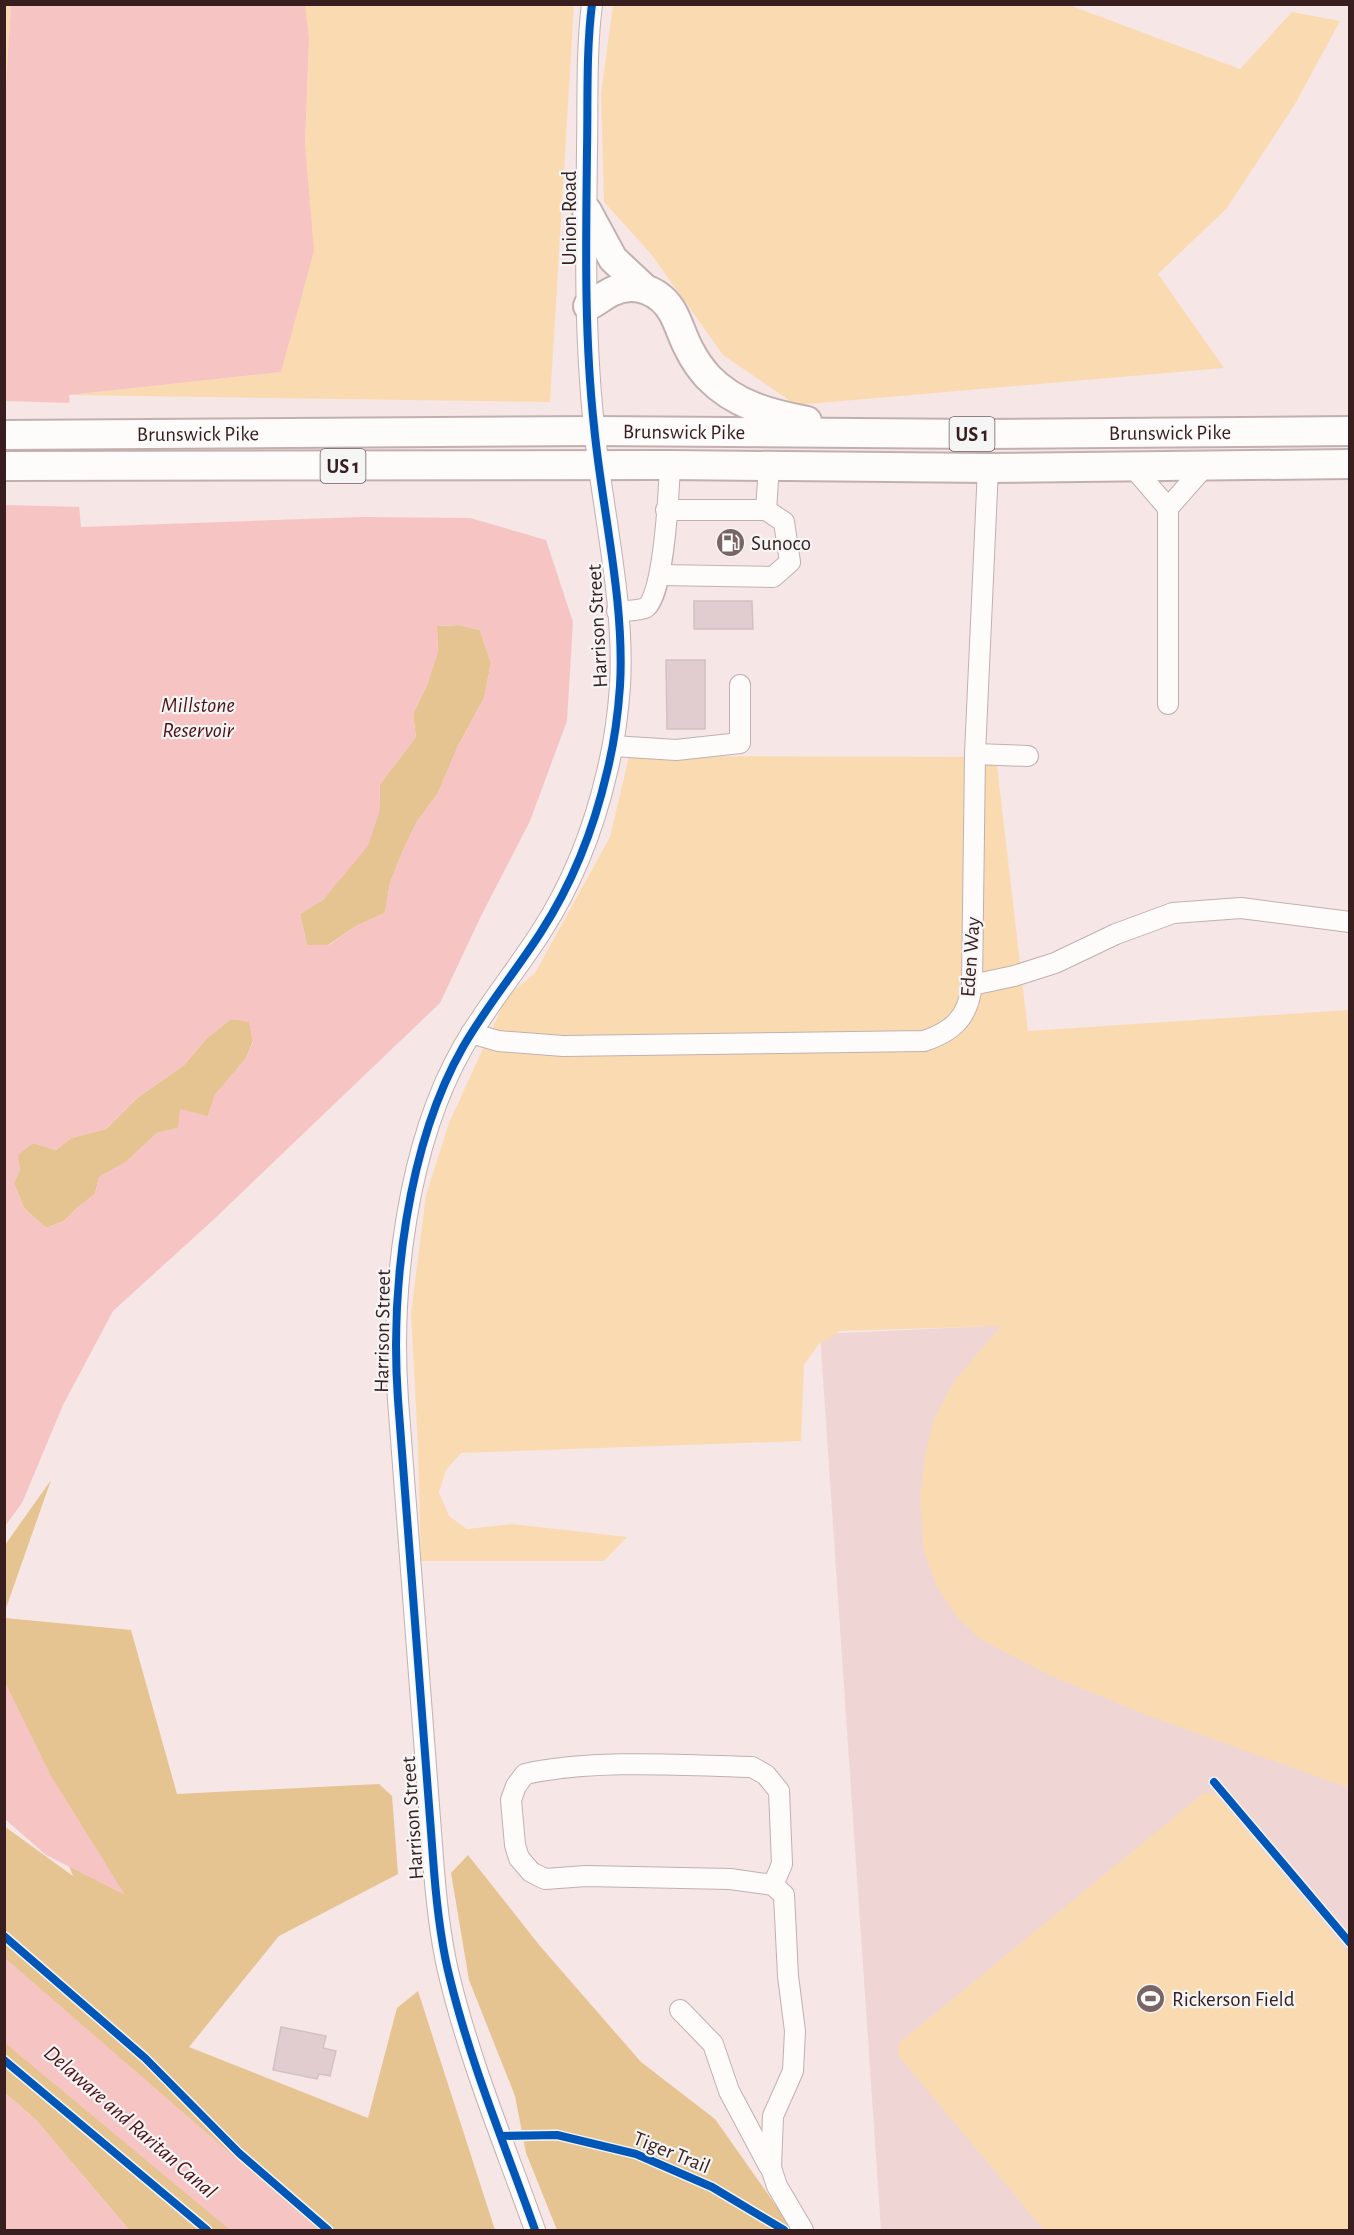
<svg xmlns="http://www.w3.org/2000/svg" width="1354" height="2235" viewBox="0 0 1354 2235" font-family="'Alegreya Sans',sans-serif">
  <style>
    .built { fill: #efd6d5 }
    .green { fill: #fadbb1 }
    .forest { fill: #e6c491 }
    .water { fill: #f6c4c3; fill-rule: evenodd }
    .pier { fill: #f6e6e6 }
    .building { fill: #e1cdd0; stroke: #d3c0c3; stroke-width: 1.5 }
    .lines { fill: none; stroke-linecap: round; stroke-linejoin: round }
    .minor-casing { stroke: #c2b0af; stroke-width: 22 }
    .highway-casing { stroke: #c2b0af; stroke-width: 32 }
    .path { stroke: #ddd8d8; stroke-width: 3; stroke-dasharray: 1.5 4.5; stroke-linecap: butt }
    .minor { stroke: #fefbfb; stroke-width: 20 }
    .highway { stroke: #fefbfb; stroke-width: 28 }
    .cycleway-casing { stroke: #f5f5f5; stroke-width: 11 }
    .cycleway { stroke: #0057b8; stroke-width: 8 }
    .labels { text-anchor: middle; stroke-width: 4.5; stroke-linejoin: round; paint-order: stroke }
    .shield { fill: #f5f5f5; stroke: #715e5e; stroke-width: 1.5 }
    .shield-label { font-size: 20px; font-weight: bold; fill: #381e1e }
    .street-label { font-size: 21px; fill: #381e1e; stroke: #f5f5f5 }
    .poi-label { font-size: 21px; fill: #381e1e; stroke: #f5f5f5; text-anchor: start }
    .water-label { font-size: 22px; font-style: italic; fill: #4f1116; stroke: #f5f5f5 }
  </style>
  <rect width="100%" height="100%" fill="#f6e6e6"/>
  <polygon class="built" points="1349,1309 1349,2230 881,2230 820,1334"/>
  <g class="green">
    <polygon points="5,5 11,5 5,116"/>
    <polygon points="305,5 574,5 550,402 69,395 281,372 305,145 309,38"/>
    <polygon points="613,5 1069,5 1240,69 1292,12 1340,21 1295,104 1227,208 1158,274 1224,368 796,405 723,355 651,254 604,202 601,94"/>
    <polygon points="629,756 996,757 1028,1031 1349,1010 1349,1788 1149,1716 1047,1674 980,1639 958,1618 938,1588 924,1552 920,1497 925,1457 933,1421 955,1380 1001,1326 840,1331 819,1344 804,1365 801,1441 461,1453 446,1470 439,1492 449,1516 467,1529 512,1524 627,1537 604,1561 421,1561 418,1446 411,1314 426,1195 449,1123 507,996 535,973 610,837"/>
    <polygon points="1204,1793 1216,1794 1349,1954 1349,2230 1044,2230 898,2055 899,2043"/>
  </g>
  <g class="forest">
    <polygon points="459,625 480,630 491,663 484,698 458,746 438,793 416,823 401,855 390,883 385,913 356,926 328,945 307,945 300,914 324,899 379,813 380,784 416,737 413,714 427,685 438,651 437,626"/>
    <polygon points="231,1019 249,1021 253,1041 246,1058 215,1095 208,1116 178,1128 157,1133 126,1162 99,1177 95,1194 78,1207 64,1221 46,1228 24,1208 14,1183 20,1169 17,1155 33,1143 56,1150 71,1138 106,1129 136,1099 184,1065 206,1039"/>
    <polygon points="51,1480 5,1611 5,1545"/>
    <polygon points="5,1618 131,1630 177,1794 379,1784 392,1796 398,1874 279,1936 189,2047 368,2118 397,2008 418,1991 495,2230 129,2230 36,2120 5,2093 4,1826 73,1876 5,1702"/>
    <polygon points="468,1855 540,1946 641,2062 715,2119 777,2207 797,2230 557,2230 526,2153 515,2096 469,1980 451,1873"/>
  </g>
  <g class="water">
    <path d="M11,5h294l4,33 -4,107 9,106 -33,121 -212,23 12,132 280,-10 109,1 76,22 27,82 -6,99 -37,100 -48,93 -42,89 -228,218 -99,90 -50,94 -41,98 -17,23 -1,-1410zM459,625l21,5 11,33 -7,35 -26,48 -20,47 -22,30 -15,32 -11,28 -5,30 -29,13 -27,19h-22l-7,-31 24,-15 44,-53 11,-33 1,-29 36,-47 -3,-23 14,-29 11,-34 -1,-25zM231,1019l18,3 4,20 -7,16 -31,37 -7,21 -28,-7 -2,19 -21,5 -31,29 -27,15 -4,17 -17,13 -14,14 -18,7 -22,-20 -10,-25 6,-14 -2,-14 15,-12 23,7 15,-12 35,-9 30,-30 48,-34 22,-26z"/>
    <polygon points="5,1682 50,1774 125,1895 46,1855 5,1819"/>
    <polygon points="4,1958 5,1958 319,2230 230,2230 5,2043"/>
    <polygon points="5,2093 36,2120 129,2230 5,2230"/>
  </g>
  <polygon class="pier" points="5,401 73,403 83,507 5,505"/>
  <g class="building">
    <polygon points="694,601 752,601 753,629 694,629"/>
    <polygon points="666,660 705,660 705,729 667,729"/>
    <polygon points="281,2027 326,2036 323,2048 336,2051 330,2076 319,2074 317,2079 273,2070"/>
  </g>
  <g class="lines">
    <defs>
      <g id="minor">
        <polyline points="1132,466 1168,508 1206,465"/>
        <polyline points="766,510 769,466"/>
        <polyline points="660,575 773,577 790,562 784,522 766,510 666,510"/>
        <path d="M617,611c8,0 20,0 28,-3 19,-8 24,-120 25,-143"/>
        <polyline points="1168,704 1168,508"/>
        <polyline points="613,746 676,750 740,743 740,685"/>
        <polyline points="975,754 1028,756"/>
        <polyline points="972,985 1014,976 1055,963 1116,934 1173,913 1241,908 1350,922"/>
        <path d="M471,1033l27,8 65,5 361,-5c30,-10 44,-24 48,-56l3,-231 13,-286"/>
        <path d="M773,1885l9,-21 -3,-73 -13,-16 -14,-8c-71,-2 -158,-8 -227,7l-9,12 -5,14 4,45 4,13 12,14 14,7 41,-3 144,3 43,6 11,10 4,81 7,55 -2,40 -20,45 -2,52 6,18 26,44"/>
        <polyline points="680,2010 713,2044 729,2091 769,2166"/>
        <path d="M535,2230c-29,-82 -64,-165 -85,-251 -9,-35 -13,-71 -16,-108l-36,-471c-8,-111 9,-255 65,-353 23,-40 53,-76 78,-115 31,-48 53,-104 66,-160 7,-28 11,-57 13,-86 5,-85 -18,-176 -26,-260 -10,-92 -8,-185 -7,-276 1,-49 -1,-98 5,-146"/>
      </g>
      <g id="highway">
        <polyline points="587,211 613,259 644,288"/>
        <path d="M588,306c8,-4 15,-10 23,-14 24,-12 50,-1 62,21 7,13 10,26 17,38 5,10 11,18 18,26 27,28 62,37 99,44"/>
        <path id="s1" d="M4,435l590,-4 387,3 369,-3"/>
        <polyline points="4,466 670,465 988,468 1350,464"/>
      </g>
    </defs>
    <use href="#minor" class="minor-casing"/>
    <use href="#highway" class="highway-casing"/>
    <polyline class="path" points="4,1936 145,2058 239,2153 328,2230"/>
    <use href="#minor" class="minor"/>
    <use href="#highway" class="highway"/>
    <defs>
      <g id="cycleway">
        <polyline points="1214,1782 1350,1943"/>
        <polyline points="4,1936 145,2058 239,2153 328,2230"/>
        <polyline points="4,2060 207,2230"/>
        <polyline points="501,2136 557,2135 636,2154 712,2187 784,2230"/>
        <path d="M535,2230c-29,-82 -64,-165 -85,-251 -9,-35 -13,-71 -16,-108l-36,-471c-8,-111 9,-255 65,-353 23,-40 53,-76 78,-115 31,-48 53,-104 66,-160 7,-28 11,-57 13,-86 5,-85 -18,-176 -26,-260 -10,-92 -8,-185 -7,-276 1,-49 -1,-98 5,-146"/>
      </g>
    </defs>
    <use href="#cycleway" class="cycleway-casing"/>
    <use href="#cycleway" class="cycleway"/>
  </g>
  <defs>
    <symbol id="fuel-disc" viewBox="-11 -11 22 22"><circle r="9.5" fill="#7a6464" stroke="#f5f5f5"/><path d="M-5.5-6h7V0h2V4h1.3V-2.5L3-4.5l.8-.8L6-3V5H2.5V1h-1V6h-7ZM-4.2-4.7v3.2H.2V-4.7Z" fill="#fff"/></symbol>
    <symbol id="stadium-disc" viewBox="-11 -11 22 22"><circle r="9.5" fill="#7a6464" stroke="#f5f5f5"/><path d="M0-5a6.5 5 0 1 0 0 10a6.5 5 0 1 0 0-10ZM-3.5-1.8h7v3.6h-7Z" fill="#fff"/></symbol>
  </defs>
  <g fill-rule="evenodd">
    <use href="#fuel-disc" x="714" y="526" width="33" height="33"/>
    <use href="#stadium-disc" x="1134" y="1982" width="33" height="33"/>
  </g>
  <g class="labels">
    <g class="shield">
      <rect x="949.5" y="417" width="45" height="34" rx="4.5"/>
      <rect x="320.5" y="449" width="45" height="34" rx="4.5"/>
    </g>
    <g class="shield-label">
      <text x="972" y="441">US 1</text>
      <text x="343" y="473">US 1</text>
    </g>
    <g class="street-label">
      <text transform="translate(569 218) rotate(-90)" y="7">Union Road</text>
      <text dy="7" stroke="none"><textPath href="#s1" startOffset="680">Brunswick Pike</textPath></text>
      <text dy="7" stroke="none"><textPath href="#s1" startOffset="194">Brunswick Pike</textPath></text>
      <text dy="7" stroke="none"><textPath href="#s1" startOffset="1166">Brunswick Pike</textPath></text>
      <text transform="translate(597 626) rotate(-93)" y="7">Harrison Street</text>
      <text transform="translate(970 957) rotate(-86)" y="7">Eden Way</text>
      <text transform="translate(382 1331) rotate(-89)" y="7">Harrison Street</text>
      <text transform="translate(412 1818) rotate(-94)" y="7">Harrison Street</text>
      <text transform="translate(672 2152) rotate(22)" y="7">Tiger Trail</text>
    </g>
    <g class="poi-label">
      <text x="751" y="550">Sunoco</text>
      <text x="1172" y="2006">Rickerson Field</text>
    </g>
    <g class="water-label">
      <text x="198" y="712">Millstone<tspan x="198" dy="25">Reservoir</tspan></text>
      <text transform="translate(131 2121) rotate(41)" y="8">Delaware and Raritan Canal</text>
    </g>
  </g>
  <rect width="1354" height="2235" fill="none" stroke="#381e1e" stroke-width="12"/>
</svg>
